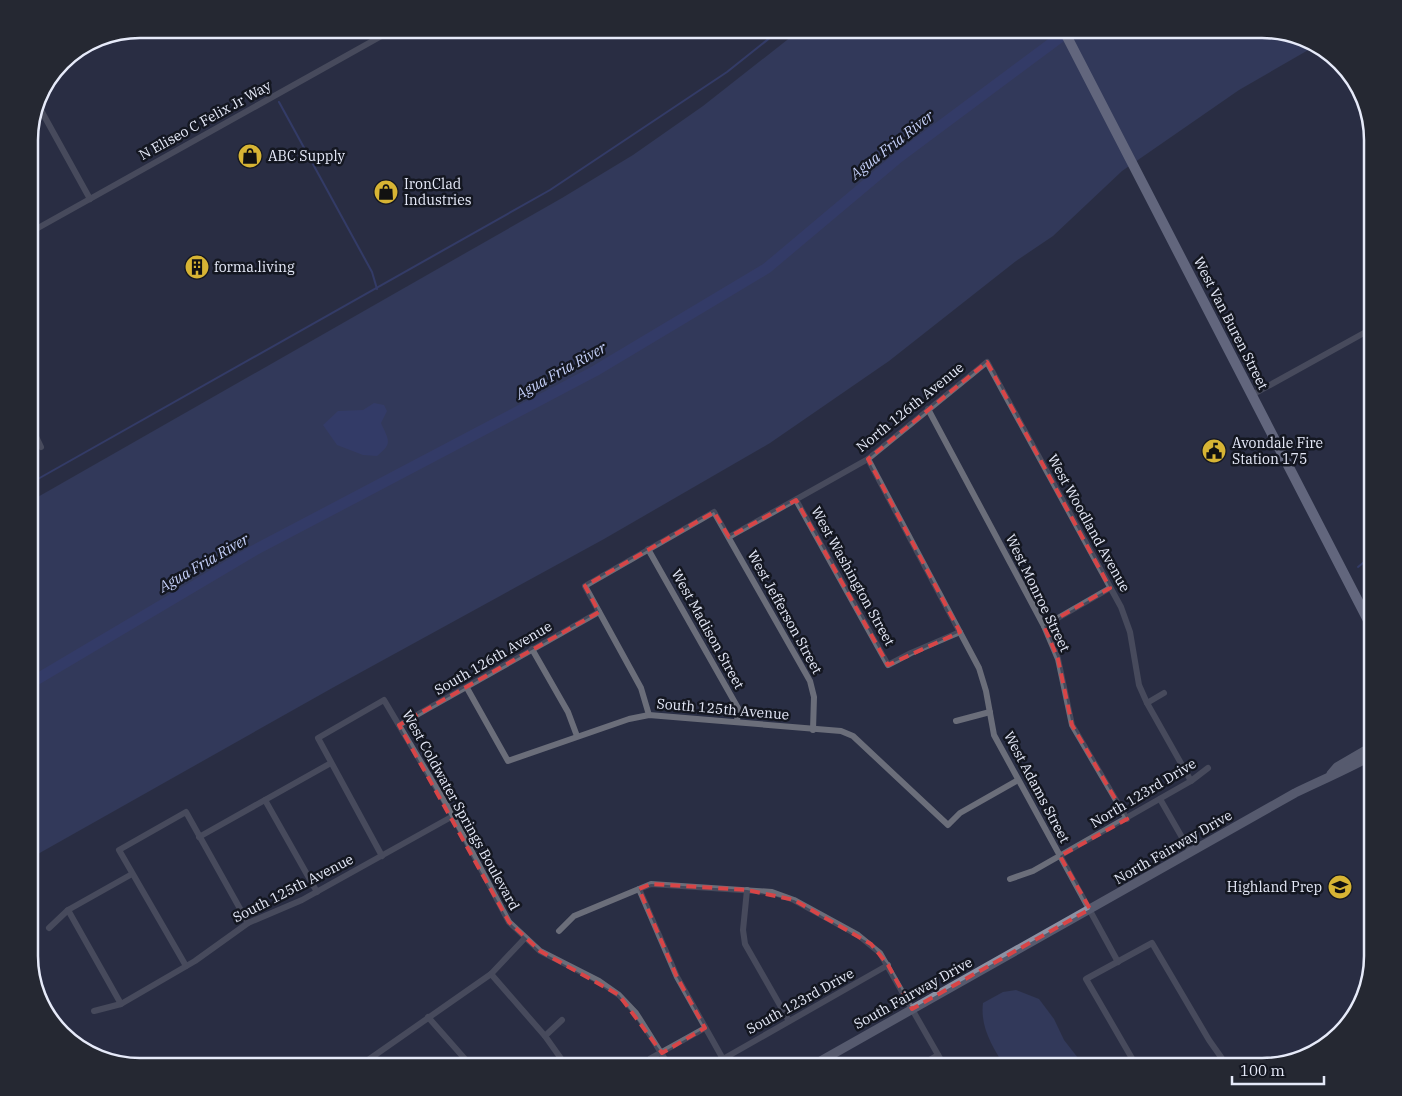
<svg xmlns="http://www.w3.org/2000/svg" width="1402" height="1096" viewBox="0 0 1402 1096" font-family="'IBM Plex Serif',serif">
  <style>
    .green { fill: #3d4775 }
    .water { fill: #3f4c92 }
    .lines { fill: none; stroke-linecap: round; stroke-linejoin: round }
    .stream { stroke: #3f4c92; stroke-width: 2 }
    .river { stroke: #3f4c92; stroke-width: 11 }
    .street { stroke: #6b6e7a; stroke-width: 6 }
    .secondary { stroke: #8c91a3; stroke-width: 9 }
    .primary { stroke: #a6acc3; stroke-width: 10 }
    .marked { fill: none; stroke: #d84547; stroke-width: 4; stroke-dasharray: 10 6; stroke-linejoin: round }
    .labels { text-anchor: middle; stroke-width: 5; stroke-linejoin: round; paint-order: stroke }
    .street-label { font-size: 14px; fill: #e6eaf9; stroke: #141721 }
    .poi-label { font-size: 14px; fill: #e6eaf9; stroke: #141721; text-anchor: start }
    .water-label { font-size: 15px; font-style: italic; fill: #c5d0f9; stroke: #141721 }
    .rim { fill: none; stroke: #e6eaf9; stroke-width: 2.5 }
  </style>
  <rect width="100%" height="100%" fill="#292e44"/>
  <g class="green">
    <polygon points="801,29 1263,29 1305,37 1317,45 1239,90 1122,171 1053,236 1016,261 889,361 770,443 604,539 334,687 29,859 29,502 562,198 633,155 703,106"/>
    <path d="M1016,990l23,9 15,20 10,21 21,27h-80c-12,-20 -25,-39 -22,-64l20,-11z"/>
  </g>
  <path class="water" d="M374,403l10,2 3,6 -6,12c8,18 12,20 -4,33l-14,-1 -26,-10 -14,-20 15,-14 25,-1z"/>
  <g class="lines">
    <g class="stream">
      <polyline points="279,102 372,272 377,289"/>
      <polyline points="29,484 550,190 727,72 781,29"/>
      <polyline points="1358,567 1373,555"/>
    </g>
    <polyline class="river" points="29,684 255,550 595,371 767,268 899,157 1071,29"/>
    <g class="street">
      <polyline points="37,103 90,199"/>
      <polyline points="29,233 394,29"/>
      <polyline points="1252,395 1373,328"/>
      <polyline points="928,409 1044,626 1058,659 1072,725 1127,819"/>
      <polyline points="29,422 41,447"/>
      <polyline points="868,459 979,668 986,691 994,735 1118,962"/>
      <polyline points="796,500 888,665 911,653 960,632"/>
      <polyline points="729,537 868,459 987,362 1121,607 1130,632 1139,685 1147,703 1191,781"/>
      <polyline points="648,549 738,708 737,722"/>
      <polyline points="1044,626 1110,588"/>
      <polyline points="532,649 568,712 577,736"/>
      <polyline points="467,688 508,761 629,719 649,715 841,731 853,736 948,825 960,813 1018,780"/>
      <polyline points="1147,703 1164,693"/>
      <polyline points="649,715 641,688 585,586 714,512 810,681 814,697 813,730"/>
      <polyline points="956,721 990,712"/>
      <polyline points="399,725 599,612"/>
      <polyline points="1160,799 1191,853"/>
      <polyline points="265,800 317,892"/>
      <polyline points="199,837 331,763"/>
      <polyline points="382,856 318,738 384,700 453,816 509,922 540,951 599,981 619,995 636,1013 670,1067"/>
      <polyline points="1010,879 1033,871 1191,781 1208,768"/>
      <polyline points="639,889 677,977 723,1059 888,965"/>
      <polyline points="747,890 743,930 745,944 789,1021"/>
      <polyline points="68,910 121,1004"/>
      <polyline points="49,928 68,910 132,874"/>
      <polyline points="559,931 574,916 651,884 772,892 794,900 858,935 880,953 945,1067"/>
      <polyline points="186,966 119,850 186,812 248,923"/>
      <polyline points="491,974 545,1036 567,1067"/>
      <polyline points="94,1011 121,1004 195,961 248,923 302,900 453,816"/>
      <polyline points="428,1017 472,1067"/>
      <polyline points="545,1036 562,1020"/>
      <polyline points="358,1067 491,974 525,938"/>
      <polyline points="641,1067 651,1058 705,1028"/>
      <polyline points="917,1067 938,1055"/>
      <polyline points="1137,1067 1086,979 1152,943 1209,1040 1228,1067"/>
    </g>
    <g class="secondary">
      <polyline points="1331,774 1337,767 1373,746"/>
      <path d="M810,1067l485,-274c27,-13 53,-24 78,-38"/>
    </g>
    <polyline class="primary" points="1063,29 1373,630"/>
  </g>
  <path d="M0 0H1402V1096H0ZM987,362l123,226 -66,38 14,33 14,66 55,94 -67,37 30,53 -178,100 -24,-44 -17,-21 -77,-44 -47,-10 -96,-6 -12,5 38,88 28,51 -43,25 -43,-58 -79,-44 -31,-29 -110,-197 200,-113 -14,-26 129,-74 15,25 67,-37 92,165 72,-33 -92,-173z" fill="#292e44" fill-opacity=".55" fill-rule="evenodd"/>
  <path class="marked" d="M987,362l123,226 -66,38 14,33 14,66 55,94 -67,37 30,53 -178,100 -24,-44 -17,-21 -77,-44 -47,-10 -96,-6 -12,5 38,88 28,51 -43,25 -43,-58 -79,-44 -31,-29 -110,-197 200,-113 -14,-26 129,-74 15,25 67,-37 92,165 72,-33 -92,-173z"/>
  <defs>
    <symbol id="shop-disc" viewBox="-11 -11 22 22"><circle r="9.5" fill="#d7b434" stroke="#141721"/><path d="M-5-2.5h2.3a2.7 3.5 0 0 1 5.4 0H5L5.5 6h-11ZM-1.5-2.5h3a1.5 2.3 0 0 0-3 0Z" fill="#111"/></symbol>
    <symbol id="building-disc" viewBox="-11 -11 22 22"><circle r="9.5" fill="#d7b434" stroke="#141721"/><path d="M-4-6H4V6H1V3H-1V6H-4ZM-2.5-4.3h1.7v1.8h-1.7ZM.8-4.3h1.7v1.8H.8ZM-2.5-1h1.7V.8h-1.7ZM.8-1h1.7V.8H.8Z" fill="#111"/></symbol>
    <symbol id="civic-disc" viewBox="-11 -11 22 22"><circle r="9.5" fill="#d7b434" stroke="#141721"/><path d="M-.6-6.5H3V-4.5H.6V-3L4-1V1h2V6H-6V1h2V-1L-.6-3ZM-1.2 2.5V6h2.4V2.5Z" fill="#111"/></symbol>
    <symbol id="school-disc" viewBox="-11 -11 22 22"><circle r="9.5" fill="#d7b434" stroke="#141721"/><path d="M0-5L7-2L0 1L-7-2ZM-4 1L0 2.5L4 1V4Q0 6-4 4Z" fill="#111"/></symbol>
  </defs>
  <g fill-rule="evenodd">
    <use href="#shop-disc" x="236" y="142" width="28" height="28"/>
    <use href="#shop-disc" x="372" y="178" width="28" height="28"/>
    <use href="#building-disc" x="183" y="253" width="28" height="28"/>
    <use href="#civic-disc" x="1200" y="437" width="28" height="28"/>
    <use href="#school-disc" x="1326" y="873" width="28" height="28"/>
  </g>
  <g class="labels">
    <g class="street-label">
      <text transform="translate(205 120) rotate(-29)" y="5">N Eliseo C Felix Jr Way</text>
      <text transform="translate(1231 323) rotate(63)" y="5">West Van Buren Street</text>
      <text transform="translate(910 407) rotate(-39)" y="5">North 126th Avenue</text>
      <text transform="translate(1089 523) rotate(61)" y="5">West Woodland Avenue</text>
      <text transform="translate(853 576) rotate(61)" y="5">West Washington Street</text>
      <text transform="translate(1038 593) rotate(64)" y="5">West Monroe Street</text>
      <text transform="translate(785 612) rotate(61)" y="5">West Jefferson Street</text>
      <text transform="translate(708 629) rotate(61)" y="5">West Madison Street</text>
      <text transform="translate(493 658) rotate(-30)" y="5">South 126th Avenue</text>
      <text transform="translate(723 709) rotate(5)" y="5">South 125th Avenue</text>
      <text transform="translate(1037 787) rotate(62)" y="5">West Adams Street</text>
      <text transform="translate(1143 793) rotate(-31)" y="5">North 123rd Drive</text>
      <text transform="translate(461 810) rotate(61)" y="5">West Coldwater Springs Boulevard</text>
      <text transform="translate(1173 847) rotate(-30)" y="5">North Fairway Drive</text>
      <text transform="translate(293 888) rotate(-27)" y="5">South 125th Avenue</text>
      <text transform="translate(913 993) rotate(-29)" y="5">South Fairway Drive</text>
      <text transform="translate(800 1001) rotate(-29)" y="5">South 123rd Drive</text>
    </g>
    <g class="poi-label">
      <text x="268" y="161">ABC Supply</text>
      <text x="404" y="189">IronClad<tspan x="404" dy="16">Industries</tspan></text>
      <text x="214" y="272">forma.living</text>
      <text x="1232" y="448">Avondale Fire<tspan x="1232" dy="16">Station 175</tspan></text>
      <text x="1322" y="892" text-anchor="end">Highland Prep</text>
    </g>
    <g class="water-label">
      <text transform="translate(892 145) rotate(-38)" y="5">Agua Fria River</text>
      <text transform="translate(561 371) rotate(-29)" y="5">Agua Fria River</text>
      <text transform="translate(204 563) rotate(-30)" y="5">Agua Fria River</text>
    </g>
  </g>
  <path d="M0 0H1402V1096H0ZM140 38H1262A102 102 0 0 1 1364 140V956A102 102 0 0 1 1262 1058H140A102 102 0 0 1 38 956V140A102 102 0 0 1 140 38Z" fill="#252832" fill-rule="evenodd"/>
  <path class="rim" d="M140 38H1262A102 102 0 0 1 1364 140V956A102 102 0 0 1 1262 1058H140A102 102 0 0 1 38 956V140A102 102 0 0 1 140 38Z"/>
  <path d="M1232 1076v8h92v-8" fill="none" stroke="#e6eaf9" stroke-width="2.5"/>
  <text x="1240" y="1076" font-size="15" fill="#e6eaf9" stroke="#141721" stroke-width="4" paint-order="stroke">100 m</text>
</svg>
